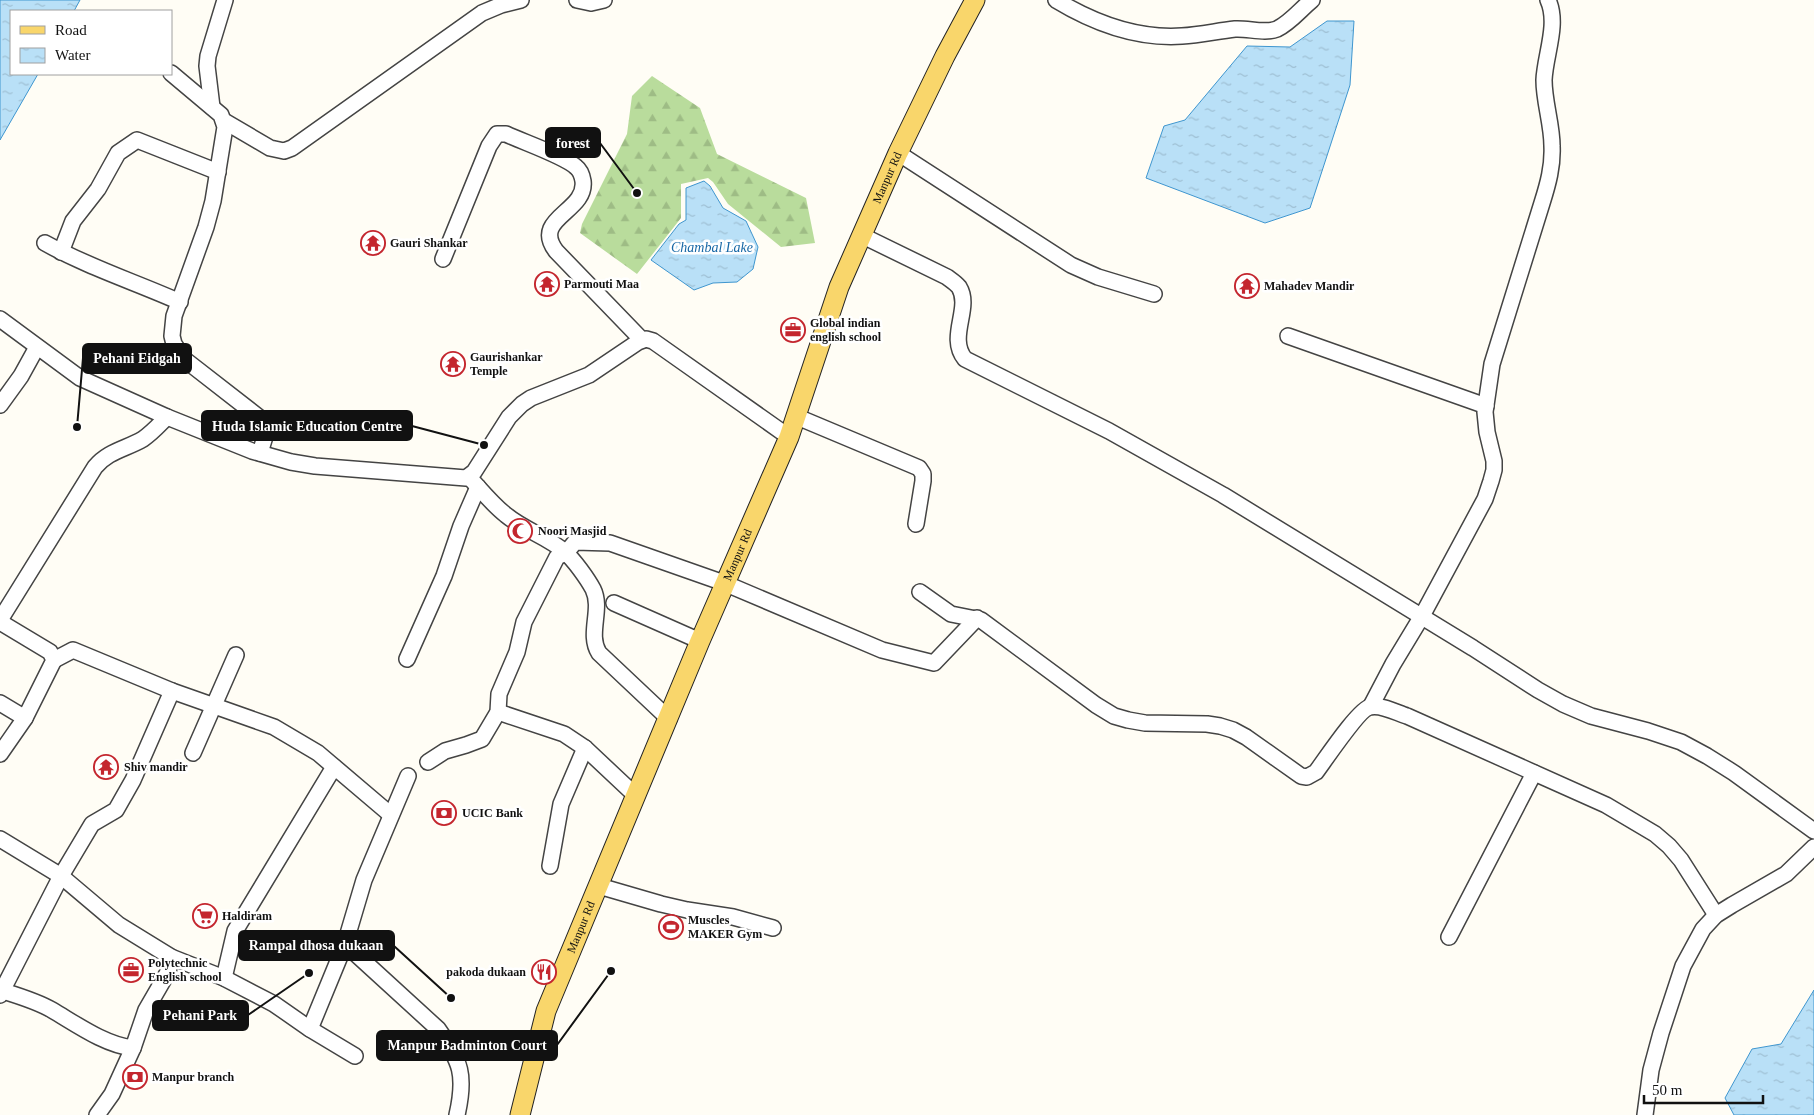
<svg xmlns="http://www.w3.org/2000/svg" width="1814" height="1115" viewBox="0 0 1814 1115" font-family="'Times New Roman',serif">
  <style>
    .forest { fill: url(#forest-firs) }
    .water { fill: url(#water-ripples); stroke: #3f96cf }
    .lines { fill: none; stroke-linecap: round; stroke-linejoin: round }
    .minor-casing { stroke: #444; stroke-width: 18 }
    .major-casing { stroke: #222; stroke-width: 21 }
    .minor { stroke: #fff; stroke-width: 15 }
    .major { stroke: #f9d66b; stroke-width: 19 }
    .labels { text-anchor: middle; stroke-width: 5; stroke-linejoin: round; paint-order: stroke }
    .street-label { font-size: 12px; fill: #111; stroke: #fff }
    .poi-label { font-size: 12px; font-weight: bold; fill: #111; stroke: #fff; text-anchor: start }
    .water-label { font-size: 14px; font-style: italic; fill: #1768a6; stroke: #fff }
    .leader { fill: none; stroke: #111; stroke-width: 2 }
    .callout-dot { fill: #111; stroke: #fff; stroke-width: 2 }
    .callout { fill: #111; stroke: #111; stroke-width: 2 }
    .callout-label { font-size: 14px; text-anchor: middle; font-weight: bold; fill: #fff }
  </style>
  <defs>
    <pattern id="forest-firs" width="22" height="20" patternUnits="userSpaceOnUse" patternTransform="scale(1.25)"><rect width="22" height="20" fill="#b9dc9c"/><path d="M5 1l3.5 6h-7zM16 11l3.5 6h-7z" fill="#9ebc85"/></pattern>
    <pattern id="water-ripples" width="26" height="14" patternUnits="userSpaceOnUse" patternTransform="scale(1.25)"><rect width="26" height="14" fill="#b9e0f7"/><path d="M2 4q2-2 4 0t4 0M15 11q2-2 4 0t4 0" fill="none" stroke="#9ebfd3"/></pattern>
  </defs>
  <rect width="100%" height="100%" fill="#fffdf5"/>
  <polygon class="forest" points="652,76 700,108 717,154 806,198 815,243 781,247 728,204 713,182 708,178 681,184 681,218 637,274 580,233 582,224 627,134 632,96"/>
  <g class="water">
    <polygon points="0,0 80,0 74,11 11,11 11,74 38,74 0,140"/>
    <polygon points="1327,21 1354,21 1350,85 1310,208 1265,223 1146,178 1164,126 1185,120 1247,46 1290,47"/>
    <polygon points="704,181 710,186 723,208 746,221 758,247 753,269 737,282 713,283 694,290 651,260 679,224 686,220 686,188"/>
    <polygon points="1814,990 1814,1115 1734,1115 1725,1098 1752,1049 1781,1044"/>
  </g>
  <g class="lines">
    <defs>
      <g id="minor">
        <polyline points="577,0 591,3 604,0"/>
        <path d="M1056,0c38,23 82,39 126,36 18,-1 35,-5 53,-7 13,-1 30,5 42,0 13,-6 24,-20 35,-29"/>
        <polyline points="171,73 221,115 225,127 213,201 206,227 174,316 172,336 174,344 184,359 265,422 267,430 260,453"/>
        <polyline points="212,107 207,66 208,56 225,0"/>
        <polyline points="224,121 270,148 284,151 292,148 482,13 501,5 521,0"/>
        <polyline points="898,153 1071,265 1098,277 1154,294"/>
        <path d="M861,235l86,42c4,3 9,6 12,10 13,21 -12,50 6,72l144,72 114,64 250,153 65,42 25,14 28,12 57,15 33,11 26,14 27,17 80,58"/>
        <path d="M45,243c43,24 90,39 135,59"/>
        <polyline points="61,252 73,221 98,189 118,153 137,140 218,172"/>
        <path d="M443,259l46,-113 8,-12h9c17,8 58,22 70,33 4,3 6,8 7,14 4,31 -52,37 -27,70l86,89"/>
        <polyline points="0,319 80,378 167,417 252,451 291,462 315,466 466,478 474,472 509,417 522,404 531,398 589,375 638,342 646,339 653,341 789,437"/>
        <polyline points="1288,336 1486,406"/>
        <polyline points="0,405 21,376 37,347"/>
        <polyline points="795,416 919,468 923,474 923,481 916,524"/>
        <path d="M469,477c12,13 23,27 37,38 18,15 42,22 59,37 9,8 22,26 28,37 10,20 -6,45 6,64l70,66"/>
        <path d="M920,592l31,22 30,6 115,85 18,11 14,4 17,3 62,1 13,2 13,4 13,7 55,39 6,1 9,-5c9,-12 43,-63 54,-65 11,-3 27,6 37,9l199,89 49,29 14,12 12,14 35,55"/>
        <polyline points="614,603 700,641"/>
        <path d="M0,620l95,-153c13,-16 31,-18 48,-28 9,-6 16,-14 24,-22"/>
        <polyline points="0,622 50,652 54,660 25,718 0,754"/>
        <polyline points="407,659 444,576 461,526 478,487"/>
        <polyline points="54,660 73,650 172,691 274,727 318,753 391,815"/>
        <polyline points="0,703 25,718"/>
        <path d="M1371,706l22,-42 29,-48 63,-117 6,-18 3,-11v-9l-7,-29 -2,-20 7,-48 50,-161c6,-19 11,-37 10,-57 0,-22 -8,-44 -8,-66 1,-25 15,-56 4,-80"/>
        <polyline points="498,712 564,734 585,748 635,795"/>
        <polyline points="193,753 236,655"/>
        <polyline points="428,762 445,751 466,745 482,739 498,712 499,694 517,652 524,622 557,557 566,553 575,542 610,543 724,583 882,650 934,663 977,618"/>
        <polyline points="0,839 61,876 119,925 171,957 224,978 274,1004 310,1029 355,1056"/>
        <polyline points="550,866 561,804 585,748"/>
        <polyline points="599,886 661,904 687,910 733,917 773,928"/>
        <polyline points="1449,937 1534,773"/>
        <path d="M345,944l93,85c23,33 28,46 19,86"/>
        <polyline points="224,978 235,931 334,767"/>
        <path d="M0,990c16,5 37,11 52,20 24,14 53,35 81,38"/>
        <polyline points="0,995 61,876 92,824 116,810 133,780 172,691"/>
        <polyline points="310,1029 345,944 364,880 408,776"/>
        <polyline points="97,1115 112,1094 133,1048 146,1010 168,972 171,957"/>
        <polyline points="1645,1115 1651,1070 1661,1033 1683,966 1703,929 1716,915 1732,905 1786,874 1814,847"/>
      </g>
      <g id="major">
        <path id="s1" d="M520,1115l26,-104 154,-370 89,-204 50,-150 59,-134 47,-97 30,-56"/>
      </g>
    </defs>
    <use href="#minor" class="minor-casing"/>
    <use href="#major" class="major-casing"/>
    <use href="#minor" class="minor"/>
    <use href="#major" class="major"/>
  </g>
  <defs>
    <symbol id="temple-ring" viewBox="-11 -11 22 22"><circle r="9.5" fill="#fff" stroke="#c4262e" stroke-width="1.5"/><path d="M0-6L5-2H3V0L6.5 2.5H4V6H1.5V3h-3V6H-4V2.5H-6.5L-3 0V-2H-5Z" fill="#c4262e"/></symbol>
    <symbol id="office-ring" viewBox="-11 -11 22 22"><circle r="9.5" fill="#fff" stroke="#c4262e" stroke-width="1.5"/><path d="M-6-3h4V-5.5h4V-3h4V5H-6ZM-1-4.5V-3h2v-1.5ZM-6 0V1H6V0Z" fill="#c4262e"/></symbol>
    <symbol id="mosque-ring" viewBox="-11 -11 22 22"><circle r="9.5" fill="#fff" stroke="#c4262e" stroke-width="1.5"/><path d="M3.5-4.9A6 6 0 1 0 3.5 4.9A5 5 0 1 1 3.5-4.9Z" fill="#c4262e"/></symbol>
    <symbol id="bank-ring" viewBox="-11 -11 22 22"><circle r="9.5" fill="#fff" stroke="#c4262e" stroke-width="1.5"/><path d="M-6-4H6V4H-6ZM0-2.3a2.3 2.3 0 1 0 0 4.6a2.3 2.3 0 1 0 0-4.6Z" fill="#c4262e"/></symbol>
    <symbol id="supermarket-ring" viewBox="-11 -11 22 22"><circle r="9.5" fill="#fff" stroke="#c4262e" stroke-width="1.5"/><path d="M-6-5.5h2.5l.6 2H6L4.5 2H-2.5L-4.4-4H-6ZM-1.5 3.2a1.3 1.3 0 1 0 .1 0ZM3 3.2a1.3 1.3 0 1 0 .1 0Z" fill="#c4262e"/></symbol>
    <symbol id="stadium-ring" viewBox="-11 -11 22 22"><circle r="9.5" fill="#fff" stroke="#c4262e" stroke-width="1.5"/><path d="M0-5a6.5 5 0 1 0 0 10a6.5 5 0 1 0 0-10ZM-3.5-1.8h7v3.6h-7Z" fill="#c4262e"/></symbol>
    <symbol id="restaurant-ring" viewBox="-11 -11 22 22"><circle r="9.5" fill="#fff" stroke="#c4262e" stroke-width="1.5"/><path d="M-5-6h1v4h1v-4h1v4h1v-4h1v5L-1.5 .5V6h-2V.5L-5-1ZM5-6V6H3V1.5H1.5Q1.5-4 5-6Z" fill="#c4262e"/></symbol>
  </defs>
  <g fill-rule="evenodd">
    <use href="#temple-ring" x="359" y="229" width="28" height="28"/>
    <use href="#temple-ring" x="533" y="270" width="28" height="28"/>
    <use href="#temple-ring" x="1233" y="272" width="28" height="28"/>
    <use href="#office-ring" x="779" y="316" width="28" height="28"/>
    <use href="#temple-ring" x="439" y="350" width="28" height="28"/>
    <use href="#mosque-ring" x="506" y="517" width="28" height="28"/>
    <use href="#temple-ring" x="92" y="753" width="28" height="28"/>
    <use href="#bank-ring" x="430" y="799" width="28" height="28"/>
    <use href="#supermarket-ring" x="191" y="902" width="28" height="28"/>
    <use href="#stadium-ring" x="657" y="913" width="28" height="28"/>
    <use href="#office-ring" x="117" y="956" width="28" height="28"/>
    <use href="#restaurant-ring" x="530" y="958" width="28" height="28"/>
    <use href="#bank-ring" x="121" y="1063" width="28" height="28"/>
  </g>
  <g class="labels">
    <g class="street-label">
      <text dy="4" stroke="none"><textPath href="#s1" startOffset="1008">Manpur Rd</textPath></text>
      <text dy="4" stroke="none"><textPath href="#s1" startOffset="602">Manpur Rd</textPath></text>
      <text dy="4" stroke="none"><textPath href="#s1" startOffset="198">Manpur Rd</textPath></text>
    </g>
    <g class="poi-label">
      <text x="390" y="247">Gauri Shankar</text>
      <text x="564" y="288">Parmouti Maa</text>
      <text x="1264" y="290">Mahadev Mandir</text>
      <text x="810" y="327">Global indian<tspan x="810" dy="14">english school</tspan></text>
      <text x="470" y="361">Gaurishankar<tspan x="470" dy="14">Temple</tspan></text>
      <text x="538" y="535">Noori Masjid</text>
      <text x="124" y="771">Shiv mandir</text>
      <text x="462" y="817">UCIC Bank</text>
      <text x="222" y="920">Haldiram</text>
      <text x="688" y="924">Muscles<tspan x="688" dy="14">MAKER Gym</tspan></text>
      <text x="148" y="967">Polytechnic<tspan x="148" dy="14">English school</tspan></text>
      <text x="526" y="976" text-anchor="end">pakoda dukaan</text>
      <text x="152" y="1081">Manpur branch</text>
    </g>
    <g class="water-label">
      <text x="712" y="252">Chambal Lake</text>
    </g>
  </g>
  <path class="leader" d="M637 193L600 143M77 427L83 358M484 445L412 426M451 998L394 946M309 973L248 1015M611 971L557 1045"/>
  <g class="callout-dot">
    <circle cx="637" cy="193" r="5"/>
    <circle cx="77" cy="427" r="5"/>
    <circle cx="484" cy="445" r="5"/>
    <circle cx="451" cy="998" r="5"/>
    <circle cx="309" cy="973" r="5"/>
    <circle cx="611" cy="971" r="5"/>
  </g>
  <g class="callout">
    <rect x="546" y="128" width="54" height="29" rx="5"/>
    <rect x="83" y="344" width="108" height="29" rx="5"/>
    <rect x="202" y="411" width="210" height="29" rx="5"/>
    <rect x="239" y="931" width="155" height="29" rx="5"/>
    <rect x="153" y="1001" width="95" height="29" rx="5"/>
    <rect x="377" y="1031" width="180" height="29" rx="5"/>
  </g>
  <g class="callout-label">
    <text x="573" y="148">forest</text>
    <text x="137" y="363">Pehani Eidgah</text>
    <text x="307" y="431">Huda Islamic Education Centre</text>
    <text x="316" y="950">Rampal dhosa dukaan</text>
    <text x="200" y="1020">Pehani Park</text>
    <text x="467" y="1050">Manpur Badminton Court</text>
  </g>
  <rect x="10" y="10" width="162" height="65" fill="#ffffff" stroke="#a0a0a0"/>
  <rect x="20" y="26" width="25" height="8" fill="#f9d66b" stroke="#a0a0a0"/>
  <text x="55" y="35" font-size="15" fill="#111111">Road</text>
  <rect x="20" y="48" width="25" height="15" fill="url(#water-ripples)" stroke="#a0a0a0"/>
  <text x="55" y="60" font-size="15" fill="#111111">Water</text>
  <path d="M1644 1095v8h119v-8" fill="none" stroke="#111111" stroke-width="2.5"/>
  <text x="1652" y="1095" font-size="15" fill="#111111" stroke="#ffffff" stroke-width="4" paint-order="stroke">50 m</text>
</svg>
